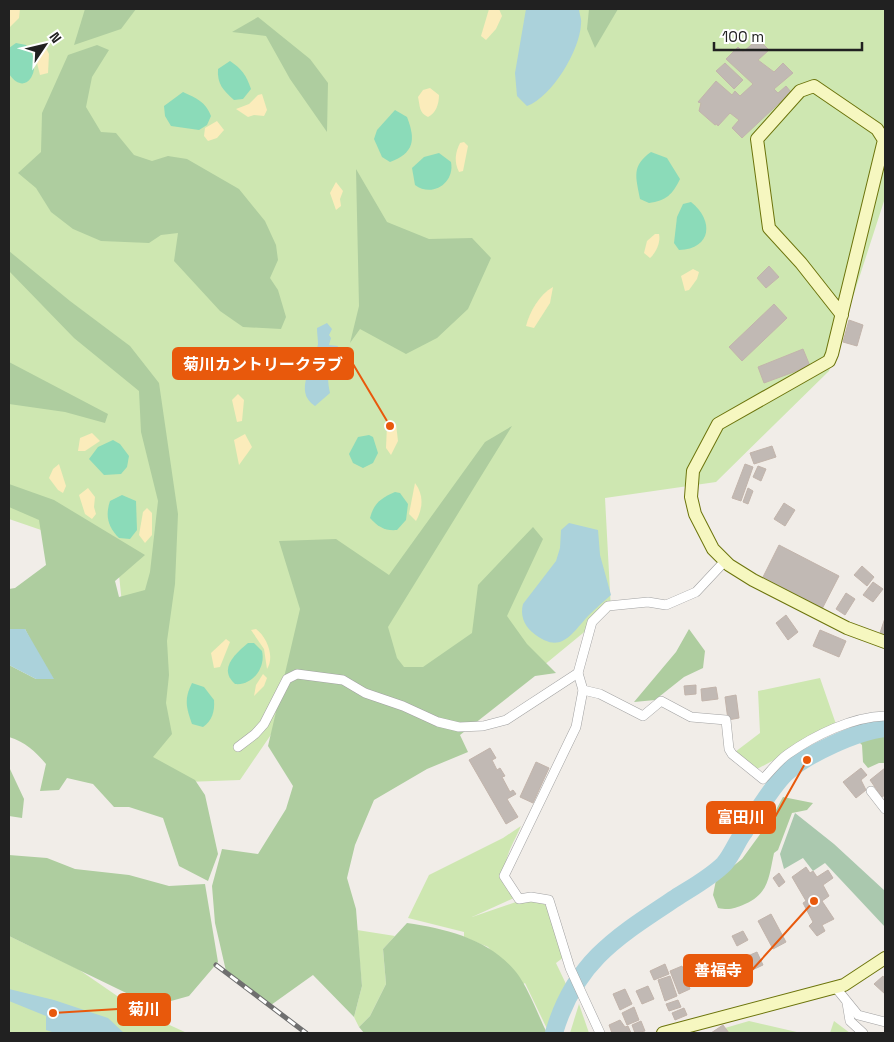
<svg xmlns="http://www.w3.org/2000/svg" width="894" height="1042" viewBox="0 0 894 1042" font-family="'Space Grotesk','Noto Sans JP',sans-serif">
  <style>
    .grass { fill: #cee7b1 }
    .forest { fill: #aecd9f }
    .sand { fill: #fbecbb }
    .cemetery { fill: #aac8ae }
    .pitch { fill: #8bdbb9 }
    .water { fill: #abd2db }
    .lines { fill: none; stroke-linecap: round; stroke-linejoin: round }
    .river { stroke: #abd2db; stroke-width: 18 }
    .building { fill: #c1b9b4; stroke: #c2b4ab }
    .street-casing { stroke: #a2a2a2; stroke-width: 10 }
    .secondary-casing { stroke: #6c740b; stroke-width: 14 }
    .street { stroke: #fff; stroke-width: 9 }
    .secondary { stroke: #f6f7c0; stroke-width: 12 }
    .rail-casing { stroke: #6f6f6f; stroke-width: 5 }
    .rail { stroke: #fff; stroke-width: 3; stroke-dasharray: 9; stroke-linecap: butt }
    .leader { fill: none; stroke: #e8590c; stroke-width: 2 }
    .callout-dot { fill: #e8590c; stroke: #fff; stroke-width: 2 }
    .callout { fill: #e8590c; stroke: #e8590c; stroke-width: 2 }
    .callout-label { font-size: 16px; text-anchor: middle; font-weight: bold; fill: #fff }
  </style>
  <rect width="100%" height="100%" fill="#f1ede8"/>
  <g class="grass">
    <polygon points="9,9 885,9 885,198 829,371 716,482 605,498 611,610 454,739 294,701 240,780 159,783 132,699 117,556 9,519"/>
    <polygon points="820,678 837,727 757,769 735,752 760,733 758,691"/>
    <path d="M521,826c-13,29 -25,42 -5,71l-44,20 44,-15 21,-4 14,12 13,47 -8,6 10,21 -17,49 -24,-50 -5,3 -32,-39 -24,-10v-5l-56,-14 21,-43 74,-37z"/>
    <polygon points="357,930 395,936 383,949 386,984 370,1016 359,1027 354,1017 362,986"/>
    <polygon points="9,936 78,969 139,1011 187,1033 9,1033"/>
    <polygon points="579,1004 589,1033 570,1033"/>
    <polygon points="749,1021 801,1033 729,1033 725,1028"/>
    <polygon points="834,1021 850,1033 830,1033"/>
  </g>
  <g class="forest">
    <polygon points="85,9 136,9 121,29 74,45"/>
    <polygon points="589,9 618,9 595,48 587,29"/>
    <polygon points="258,17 310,59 328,83 327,132 290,79 266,36 232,32"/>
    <polygon points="97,45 109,50 92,77 86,107 101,132 116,133 134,155 152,161 168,156 187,159 239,189 265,221 276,245 278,260 270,278 278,290 286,317 281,329 243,327 220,311 174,261 178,233 161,235 149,243 101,241 73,229 51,212 36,188 18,173 41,152 42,113 68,55"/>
    <polygon points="356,169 387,222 429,239 472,238 491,258 468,309 437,338 406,354 360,329 350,343 359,306"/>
    <path d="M9,251l61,50 60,45 29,37 19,131 -3,70 -8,57 2,34 -3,28 6,31 -19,23 42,23 10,15 13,59 -10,27 -29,-15 -16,-48 -34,-11h-15l-21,-23 -26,-6 -8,12 -19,1 6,-27c-11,-13 -21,-22 -37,-27v-72l27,14 2,-24 -13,-26 -16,1v-41l6,-1 31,-23 -7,-45 -30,-13v-23l45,16 91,55 -30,26 4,16 26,-7 5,-18 8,-71 -17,-69 -2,-41 -65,-53 -65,-67z"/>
    <polygon points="9,362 108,414 105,423 65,412 9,404"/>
    <polygon points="512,426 388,627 397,658 404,667 423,667 472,633 478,585 533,527 543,539 507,616 527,644 556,673 535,676 460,735 468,752 427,769 374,800 355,845 347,878 356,909 362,986 354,1017 313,975 271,1005 226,971 215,923 212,886 222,849 258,854 286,809 293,786 268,746 300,609 279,541 336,539 389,575 485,442"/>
    <polygon points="689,629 705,651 703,668 684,677 655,700 634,702 676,652"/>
    <polygon points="885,733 885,763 879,763 868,768 863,762 862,745 858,741"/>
    <polygon points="9,767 24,799 22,818 9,816"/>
    <path d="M783,797l30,6 -6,7 -15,3 -14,37 -4,3c-5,23 -5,41 -29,51 -11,5 -16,6 -27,4l-5,-13 3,-15 26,-21 29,-40z"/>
    <polygon points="9,855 47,858 75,869 129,875 169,886 205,884 218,962 189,996 153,1006 9,936"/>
    <path d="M407,923c40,6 82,16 109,49 12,15 22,43 31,61h-183l-5,-6 11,-11 16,-32 -3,-35z"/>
  </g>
  <g class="sand">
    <polygon points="9,9 20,9 19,18 9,28"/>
    <polygon points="489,9 499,9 502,16 496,29 486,40 481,36"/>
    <polygon points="38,45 45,46 49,54 48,73 40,75 36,59"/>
    <path d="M430,88l9,7c0,9 -3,18 -11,22 -9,-4 -8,-11 -10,-20l5,-7z"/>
    <polygon points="262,94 267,110 264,116 254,115 248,117 236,109 249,104 258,95"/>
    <polygon points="217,121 224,130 217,138 208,141 204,136 205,128"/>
    <path d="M464,142l4,4 -5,25 -4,1c-5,-10 -4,-19 1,-29z"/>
    <polygon points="336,182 343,191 340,199 341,206 336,210 330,193"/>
    <path d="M655,234h4c2,8 -3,19 -9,24l-6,-5 3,-12z"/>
    <polygon points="693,269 699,272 697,279 689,290 685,291 681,276"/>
    <path d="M553,287l-3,16 -16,25 -8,-2c4,-15 13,-31 27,-39z"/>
    <polygon points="238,394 244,400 242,421 237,422 232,400"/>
    <polygon points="396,424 398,441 391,455 386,448 387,425"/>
    <polygon points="92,433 100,441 85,451 78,451 80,438"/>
    <polygon points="245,434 252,447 239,465 234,440"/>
    <polygon points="59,464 66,486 63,493 58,490 49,478 53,469"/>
    <path d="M415,483c9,12 8,25 1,38l-7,-7z"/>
    <polygon points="88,488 95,497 94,507 96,514 92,519 85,514 79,495"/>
    <polygon points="147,508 152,513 152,535 145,543 139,535 143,512"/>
    <path d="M256,629c11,8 19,28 11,40l-3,-20 -13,-19z"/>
    <polygon points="226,639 230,642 220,667 214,668 211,653"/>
    <polygon points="263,674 267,678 264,686 254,696 256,685"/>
  </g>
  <polygon class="cemetery" points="795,813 834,844 885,891 885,927 825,863 813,871 803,858 784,869 780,854"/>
  <g class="pitch">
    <path d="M16,43l10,2c19,18 2,56 -17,29v-26z"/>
    <path d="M230,61c12,8 16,14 21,28l-8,10 -9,1c-11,-10 -17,-16 -16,-31z"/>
    <path d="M183,92c13,6 23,10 28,24l-4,9 -8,5 -28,-4 -6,-10 -1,-10z"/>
    <path d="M395,110l12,7c9,23 7,36 -17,45l-8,-5 -8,-18 3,-9z"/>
    <path d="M651,152l16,6 13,21c-7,15 -14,22 -31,24l-9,-4c-4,-22 -9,-33 11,-47z"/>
    <path d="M439,153l12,9c4,21 -19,36 -36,23l-3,-17 12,-11z"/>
    <path d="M691,202c23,18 21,47 -12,48l-5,-7 3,-26 6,-13z"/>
    <polygon points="369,435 373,437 378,453 373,463 363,468 353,463 349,454 358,437"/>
    <polygon points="113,440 120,444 129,456 127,467 121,474 104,475 89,459 98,447"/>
    <path d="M395,492l5,1 8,11 -2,16 -9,10c-12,1 -19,-3 -27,-12 4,-15 11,-20 25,-26z"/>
    <path d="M122,495l14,6 1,29 -7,9 -11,-1c-11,-11 -14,-22 -9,-37z"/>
    <path d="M248,643h6l8,8c4,17 -10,35 -27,33 -17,-15 0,-30 13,-41z"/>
    <path d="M192,683l12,4 10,13c1,11 -2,21 -11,27l-11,-3c-6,-17 -8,-25 0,-41z"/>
  </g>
  <g class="water">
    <path d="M526,9h53c0,4 3,10 2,15 -1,26 -29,73 -54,82l-10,-10 -2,-23z"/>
    <path d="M327,323l5,6 -3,6 2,3 -2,7 9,1c-7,21 -13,22 -8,47l-15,13c-23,-15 0,-42 3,-62 0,-5 -1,-10 -1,-16z"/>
    <path d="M569,523l29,7 2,25 11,40c-8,7 -16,14 -23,21 -19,21 -28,39 -56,16 -8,-7 -12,-17 -9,-28l33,-43 4,-13 1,-18z"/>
    <polygon points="9,629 25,629 54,679 36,679 9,665"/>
    <polygon points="9,989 54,1000 108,1018 124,1033 55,1033 46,1030 46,1016 9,1001"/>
  </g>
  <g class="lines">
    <path class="river" d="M554,1033c21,-72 64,-97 123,-136 16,-10 34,-20 47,-33 8,-9 13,-23 20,-32 11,-17 28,-46 42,-59 21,-19 71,-42 99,-45"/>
  </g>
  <g class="building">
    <polygon points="758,39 769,50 758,60 774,72 783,63 793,73 774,89 778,93 786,86 791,92 742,138 732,128 739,120 730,113 718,126 717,124 715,125 699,111 701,103 698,102 716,81 732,95 735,91 740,96 753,84 726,59 738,47 743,52"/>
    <polygon points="725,63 743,80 734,89 716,71"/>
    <polygon points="769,266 779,277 766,288 757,278"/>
    <polygon points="774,304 787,318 742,361 729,347"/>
    <polygon points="849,320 863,325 857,346 843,342"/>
    <polygon points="803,349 810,366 764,383 758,367"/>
    <polygon points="772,446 776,457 754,464 750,453"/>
    <polygon points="745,464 753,467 741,501 732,498"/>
    <polygon points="758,466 766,469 761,481 753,477"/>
    <polygon points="748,488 753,491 748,504 743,502"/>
    <polygon points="784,503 795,510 785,526 774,519"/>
    <polygon points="779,545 839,576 822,609 762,579"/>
    <polygon points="862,566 874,577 867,586 854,575"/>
    <polygon points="873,582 883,589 873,602 863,595"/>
    <polygon points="846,593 855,599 845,615 836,609"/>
    <polygon points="786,615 798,632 788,640 776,623"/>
    <polygon points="885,618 885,635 880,633"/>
    <polygon points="820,630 846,641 839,657 813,646"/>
    <polygon points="696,685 696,694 685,695 684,686"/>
    <polygon points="716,687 718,699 702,701 701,689"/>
    <polygon points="736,695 739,718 728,720 725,697"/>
    <polygon points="490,748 496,758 492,760 497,770 500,768 505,776 502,777 510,792 513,790 516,794 507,799 518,817 506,824 469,760"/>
    <polygon points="536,762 549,768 533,803 520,797"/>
    <polygon points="861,768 867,775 861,780 866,790 856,798 843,782"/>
    <polygon points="885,768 885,795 882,797 870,780"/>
    <polygon points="806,867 810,873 813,871 817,877 828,870 833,878 823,885 829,896 822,901 834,919 822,925 825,931 817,936 809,926 813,922 803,903 806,901 792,877"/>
    <polygon points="779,873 785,882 779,887 773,878"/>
    <polygon points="771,914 786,942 773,949 758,921"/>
    <polygon points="743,931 748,940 737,946 732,936"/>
    <polygon points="757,952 763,965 750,971 743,958"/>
    <polygon points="665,964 669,974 654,980 650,971"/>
    <polygon points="682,966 690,989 679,994 670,971"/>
    <polygon points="670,976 677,996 665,1001 658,980"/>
    <polygon points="883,976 885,979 885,994 874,984"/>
    <polygon points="648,986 654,999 642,1004 636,991"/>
    <polygon points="625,989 632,1004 620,1010 613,994"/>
    <polygon points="678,1000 681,1007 669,1011 666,1004"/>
    <polygon points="634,1007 639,1020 627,1025 622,1013"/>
    <polygon points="684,1008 687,1015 675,1020 672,1013"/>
    <polygon points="620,1020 625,1027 628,1026 631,1033 612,1033 609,1025"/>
    <polygon points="641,1021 645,1031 635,1033 632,1025"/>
    <polygon points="723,1025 729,1033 711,1033"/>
  </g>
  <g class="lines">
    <defs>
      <g id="street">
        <path d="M583,690l17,4 43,22 18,-15 30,16 35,3 3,29 3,5 31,25c8,-8 15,-18 25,-25 27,-19 64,-37 97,-38"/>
        <polyline points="238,747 255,734 264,724 287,679 297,674 343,680 365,693 403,706 438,722 459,727 483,726 506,720 578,673"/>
        <polyline points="871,791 885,809"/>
        <polyline points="836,988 858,1015 885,1022"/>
        <polyline points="847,1003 850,1021 863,1033"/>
        <polyline points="600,1033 570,968 549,900 531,897 519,899 504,876 576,727 583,690 578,673 592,622 608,606 648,602 666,605 696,592 725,561"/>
      </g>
      <g id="secondary">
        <polyline points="842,315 801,263 769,228 757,139 800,91 814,86 877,129 884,140 832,354 829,361 718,424 693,471 691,497 695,514 713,549 729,565 753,580 847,628 885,642"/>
        <polyline points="663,1033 844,985 885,958"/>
      </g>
    </defs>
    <use href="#street" class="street-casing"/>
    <use href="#secondary" class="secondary-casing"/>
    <use href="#street" class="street"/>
    <use href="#secondary" class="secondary"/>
    <defs>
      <polyline id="rail" points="216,965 306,1033"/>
    </defs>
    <use href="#rail" class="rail-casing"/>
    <use href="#rail" class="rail"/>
  </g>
  <path class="leader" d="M390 426L353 364M807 760L775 817M814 901L752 970M53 1013L118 1009"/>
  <g class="callout-dot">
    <circle cx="390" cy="426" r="5"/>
    <circle cx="807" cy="760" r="5"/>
    <circle cx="814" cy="901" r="5"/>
    <circle cx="53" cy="1013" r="5"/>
  </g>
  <g class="callout">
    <rect x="173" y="348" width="180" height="31" rx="5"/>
    <rect x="707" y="802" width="68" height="31" rx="5"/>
    <rect x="684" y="955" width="68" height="31" rx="5"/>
    <rect x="118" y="994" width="52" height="31" rx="5"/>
  </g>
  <g class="callout-label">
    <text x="263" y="370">菊川カントリークラブ</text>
    <text x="741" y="823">富田川</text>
    <text x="718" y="976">善福寺</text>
    <text x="144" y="1015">菊川</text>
  </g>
  <rect width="894" height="1042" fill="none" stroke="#212121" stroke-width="20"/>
  <g transform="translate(45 45) rotate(55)" stroke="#ffffff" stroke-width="4" paint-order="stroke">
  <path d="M0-4L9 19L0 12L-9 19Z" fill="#212121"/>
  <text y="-8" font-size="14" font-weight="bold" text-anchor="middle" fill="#212121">N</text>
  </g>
  <path d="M714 42v8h148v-8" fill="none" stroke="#212121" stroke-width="2.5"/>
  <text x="722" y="42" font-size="15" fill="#212121" stroke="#ffffff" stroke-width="4" paint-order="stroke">100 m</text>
</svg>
